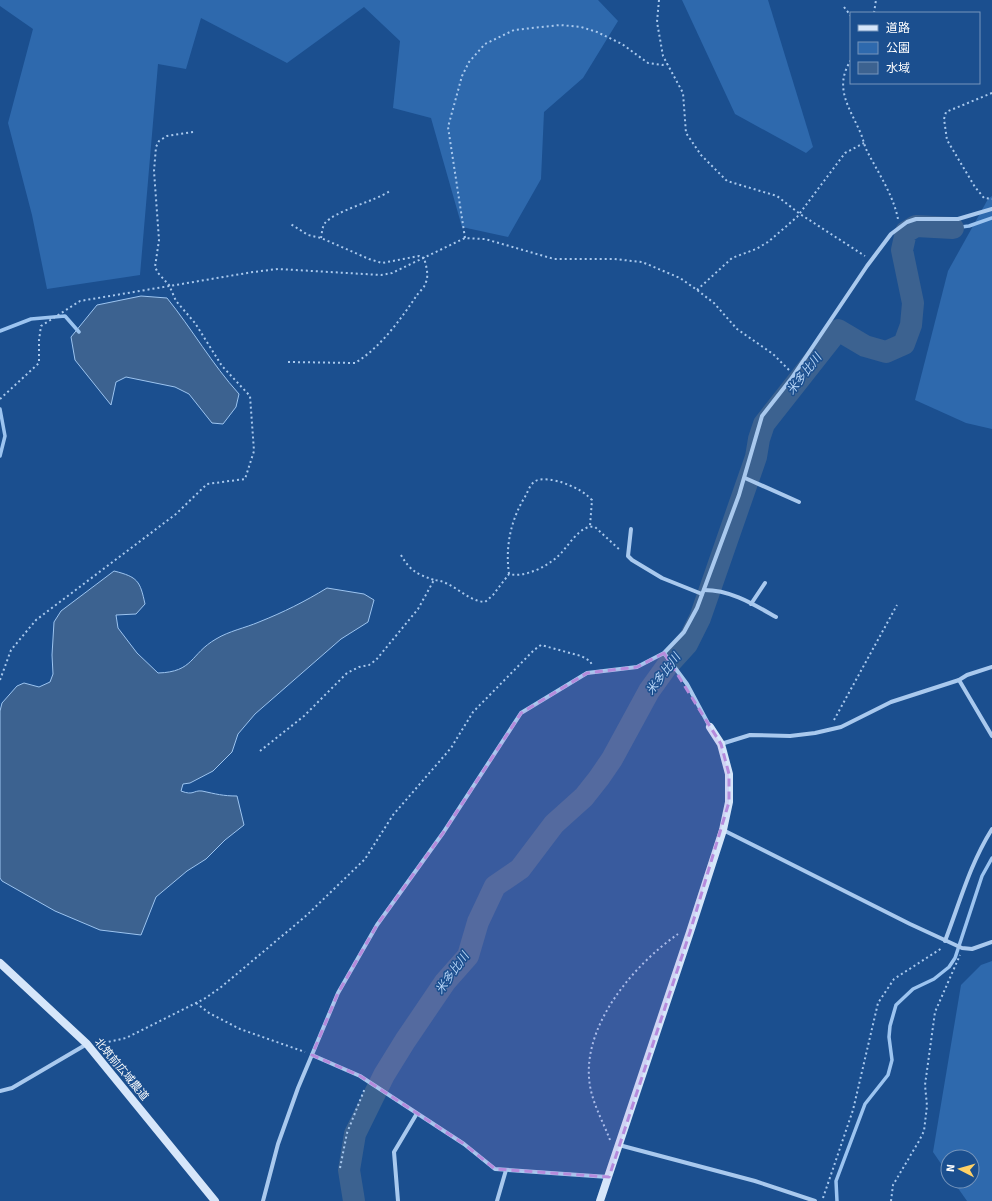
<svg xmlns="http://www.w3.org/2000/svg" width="992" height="1201" viewBox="0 0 992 1201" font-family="Signika,'Noto Sans JP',sans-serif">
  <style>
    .green { fill: #2e69ad }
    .water { fill: #3c6290; stroke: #9cc4f0 }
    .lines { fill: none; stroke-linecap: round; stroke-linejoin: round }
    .stream { stroke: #9cc4f0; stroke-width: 3.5 }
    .river { stroke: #3c6290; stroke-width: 22 }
    .path { stroke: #a9c9ee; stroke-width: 2; stroke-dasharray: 2 3; stroke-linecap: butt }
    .street { stroke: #a9c9ee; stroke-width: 4 }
    .secondary { stroke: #d6e6fa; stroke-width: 8 }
    .marked { fill: #b68bdc; fill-opacity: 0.2; stroke: #b68bdc; stroke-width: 3; stroke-dasharray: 8 5; stroke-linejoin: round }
    .labels { text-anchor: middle; stroke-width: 3; stroke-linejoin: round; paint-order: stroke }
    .street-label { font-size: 11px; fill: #fff; stroke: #1b4f8f }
    .water-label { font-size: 12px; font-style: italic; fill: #b5d3f5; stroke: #1b4f8f }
  </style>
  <rect width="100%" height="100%" fill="#1b4f8f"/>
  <g class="green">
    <polygon points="0,0 598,0 618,21 583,78 544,112 541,179 508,237 462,227 431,118 393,108 400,41 364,7 287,63 201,18 186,69 158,64 140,275 47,289 32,215 8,123 33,29 0,6"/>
    <polygon points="682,0 768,0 813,147 806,153 735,114"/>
    <polygon points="992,196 992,429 966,423 915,400 948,271 988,199"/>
    <polygon points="992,961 992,1201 967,1201 953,1181 972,1181 972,1157 948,1157 948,1174 933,1152 961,985 981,965"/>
  </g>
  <g class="water">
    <path d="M141,296l26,2c25,31 45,66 72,96l-3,13 -13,17 -11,-1 -23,-29 -14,-7 -49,-10 -10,5 -5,23 -36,-45 -4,-23 26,-32z"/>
    <path d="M114,571c24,6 26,10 31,33l-9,10 -20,1 2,13 19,25 21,20c36,-1 32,-19 58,-34 13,-8 29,-11 43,-17 25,-10 45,-20 68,-34l37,6 10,6 -6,22 -27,17 -86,75 -17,20 -6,18 -19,19 -23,12 -7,1 -2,7c13,5 12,-1 21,0 14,3 21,5 35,5l7,29 -19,15 -19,19 -19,12 -31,26 -15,38 -41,-5 -45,-19 -53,-30 -2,-3v-167l2,-8 15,-17 7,-3 15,4 11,-5 3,-8 -1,-19 2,-33 7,-11z"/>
  </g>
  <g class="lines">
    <g class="stream">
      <polyline points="953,228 969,226 992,218"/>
      <polyline points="0,331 31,319 65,316 79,332"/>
      <polyline points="0,409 5,436 0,456"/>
      <polyline points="837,1201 836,1181 865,1104 888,1075 892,1060 889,1037 890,1026 896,1005 913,989 934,979 949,967 955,958 982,876 992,858"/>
    </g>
    <polyline class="river" points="354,1201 349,1170 355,1134 384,1075 405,1041 445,982 468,956 478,922 495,886 520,869 554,824 584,797 599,778 612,759 649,691 667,666 687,644 700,618 756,457 759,439 764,424 838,330 865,346 886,352 904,344 911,325 913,303 902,250 906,232 916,226 953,228"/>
    <g class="path">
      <polyline points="659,0 657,22 663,56 683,93 686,133 701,155 727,181 777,196 800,214 865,256"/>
      <polyline points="844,7 851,16"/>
      <polyline points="874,13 876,0"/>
      <path d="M851,60c-18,28 -1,48 10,74 2,5 3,10 5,15 11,22 27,45 32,70"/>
      <polyline points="992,93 946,112 944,119 947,140 975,187 984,198 992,199"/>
      <path d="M321,238c1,-5 1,-11 4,-15 10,-12 50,-22 65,-32"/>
      <polyline points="465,238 448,127 462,76 469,62 485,44 514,30 560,25 581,27 597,32 622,44 648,63 662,65 668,64"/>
      <polyline points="697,290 732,258 756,249 768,242 797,217 845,153 864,143"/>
      <path d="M288,362l67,1c25,-15 46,-44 62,-68 3,-4 8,-8 9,-13 3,-7 0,-17 -2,-24l-5,-2 -37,7 -13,-4 -48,-21 -13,-3 -19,-12"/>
      <polyline points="0,399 39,363 39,340 41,326 80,301 253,272 278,269 381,275 392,273 465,238 485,239 554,259 614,259 642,262 680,278 697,290 714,303 737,329 773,354 789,370"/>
      <path d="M401,555c9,16 16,19 33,25"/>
      <path d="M509,574c-4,-28 2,-55 17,-79 2,-4 4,-10 8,-13 6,-5 19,-2 27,0 13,5 21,8 31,18l-2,26"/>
      <polyline points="0,680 11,650 36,620 176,514 207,484 245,479 254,451 250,396 222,366 195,323 176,301 169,285 158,273 155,267 159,240 154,171 156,147 159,141 167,136 193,132"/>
      <polyline points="834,720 897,605"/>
      <path d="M260,751l44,-35 43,-43 12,-6 10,-2 7,-5 42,-51 16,-29c19,1 32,21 51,22l8,-7 16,-21c15,4 37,-7 48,-17 11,-9 22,-33 38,-30l26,24"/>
      <polyline points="196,1003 209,1013 240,1029 305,1052"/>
      <polyline points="99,1044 126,1038 204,999 220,988 307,915 365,859 393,815 451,748 473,712 534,650 541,645 581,656 590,661 592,665"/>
      <path d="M610,1140c-6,-16 -15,-32 -19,-49 -14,-60 41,-125 87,-157"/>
      <polyline points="340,1168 347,1133 365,1088"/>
      <polyline points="823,1198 853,1110 878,1003 894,979 942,948"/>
      <polyline points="891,1201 893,1185 919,1141 924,1131 927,1106 925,1085 935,1012 960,955"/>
    </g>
    <g class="street">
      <polyline points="745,478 799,502"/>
      <polyline points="631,529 628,556 632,560 662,578 702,594"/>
      <path d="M704,590c27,0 49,14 72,27"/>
      <polyline points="751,604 765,583"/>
      <polyline points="664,653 687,684 710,727"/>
      <polyline points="959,680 992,736"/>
      <polyline points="721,744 750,735 790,736 815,733 841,727 891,702 959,680 967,675 992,667"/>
      <polyline points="723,830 910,924 962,948 972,949 992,942"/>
      <path d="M945,941c15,-39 25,-77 47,-112"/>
      <polyline points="312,1055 360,1076 464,1144 495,1169 608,1177"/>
      <polyline points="0,1091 12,1088 87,1044"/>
      <polyline points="619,1145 755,1181 815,1201"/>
      <polyline points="263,1201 278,1144 298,1088 338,993 377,925 443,833 521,713 587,673 637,667 664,653 684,632 697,608 739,495 762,416 791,379 867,266 891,234 907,222 916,219 958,219 992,209"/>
      <polyline points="398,1201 394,1152 416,1115"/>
      <polyline points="497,1201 506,1170"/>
    </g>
    <g class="secondary">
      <polyline points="0,963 87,1044 215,1201"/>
      <polyline points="600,1201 690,932 723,830 729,802 729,774 721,744 710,727"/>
    </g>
  </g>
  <path class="marked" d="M664,653l57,91 8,30v28l-39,130 -81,245 -114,-8 -31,-25 -104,-68 -48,-21 26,-62 39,-68 66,-92 78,-120 66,-40 50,-6z"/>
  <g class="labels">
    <g class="street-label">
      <text transform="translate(122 1069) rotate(50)" y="4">北筑前広域農道</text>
    </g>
    <g class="water-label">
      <text transform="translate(804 374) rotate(-52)" y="4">米多比川</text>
      <text transform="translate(663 674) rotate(-53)" y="4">米多比川</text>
      <text transform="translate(452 973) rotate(-54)" y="4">米多比川</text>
    </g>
  </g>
  <rect x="850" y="12" width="130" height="72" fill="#1b4f8f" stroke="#7695bc"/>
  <rect x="858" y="25" width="20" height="6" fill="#d6e6fa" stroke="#7695bc"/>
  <text x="886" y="32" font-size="12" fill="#ffffff">道路</text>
  <rect x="858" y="42" width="20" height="12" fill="#2e69ad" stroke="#7695bc"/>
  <text x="886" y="52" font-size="12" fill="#ffffff">公園</text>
  <rect x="858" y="62" width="20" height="12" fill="#3c6290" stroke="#7695bc"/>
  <text x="886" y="72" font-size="12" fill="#ffffff">水域</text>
  <g transform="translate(960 1169) rotate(276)"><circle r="19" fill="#1b4f8f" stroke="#7695bc"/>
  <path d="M0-3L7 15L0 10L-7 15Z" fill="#ffd166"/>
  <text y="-6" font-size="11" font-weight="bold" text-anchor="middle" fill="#ffffff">N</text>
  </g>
</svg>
